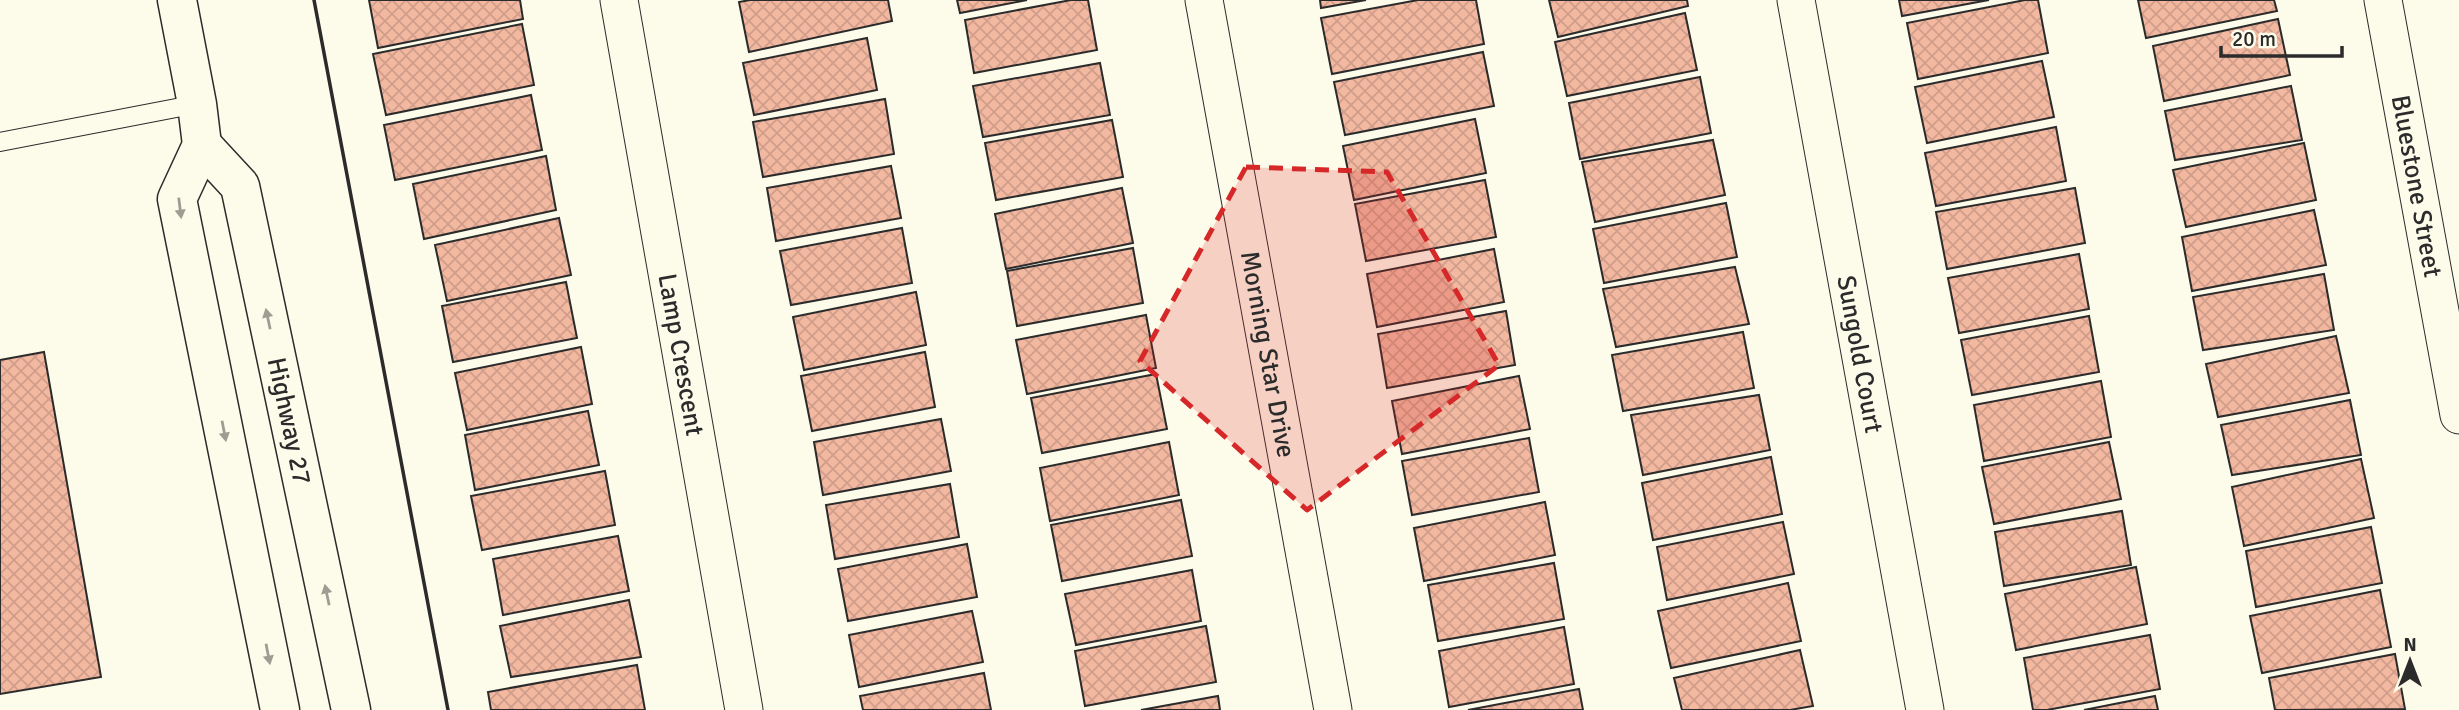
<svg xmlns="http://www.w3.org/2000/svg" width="2459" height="710" viewBox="0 0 2459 710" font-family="Signika,sans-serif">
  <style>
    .building { fill: url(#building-cross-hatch); stroke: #2b2b2b; stroke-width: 2 }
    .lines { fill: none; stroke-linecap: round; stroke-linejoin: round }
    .lane-casing { stroke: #2b2b2b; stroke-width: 20 }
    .street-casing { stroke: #2b2b2b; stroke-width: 39 }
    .primary-casing { stroke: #2b2b2b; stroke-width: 41 }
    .lane { stroke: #fdfbea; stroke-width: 18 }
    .street { stroke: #fdfbea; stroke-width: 37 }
    .primary { stroke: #fdfbea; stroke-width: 38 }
    .wall { stroke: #2b2b2b; stroke-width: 3.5 }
    .oneway { fill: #9e9d94 }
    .marked { fill: #d62828; fill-opacity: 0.2; stroke: #d62828; stroke-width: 5; stroke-dasharray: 14 9; stroke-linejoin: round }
    .labels { text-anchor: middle; stroke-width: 5; stroke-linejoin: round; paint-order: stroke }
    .street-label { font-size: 26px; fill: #2b2b2b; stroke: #fdfbea }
  </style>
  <defs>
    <pattern id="building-cross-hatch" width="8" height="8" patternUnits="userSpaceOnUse" patternTransform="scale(1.75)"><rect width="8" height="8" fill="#f2b8a0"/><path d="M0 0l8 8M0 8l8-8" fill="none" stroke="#d09e8a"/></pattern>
  </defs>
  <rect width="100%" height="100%" fill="#fdfbea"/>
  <g class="building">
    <polygon points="369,0 520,0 523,19 378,48"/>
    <polygon points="750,0 888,0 892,21 749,52 739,2"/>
    <polygon points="957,0 1027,0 960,13"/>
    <polygon points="1071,0 1088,0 1097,50 974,73 965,20"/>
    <polygon points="1320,0 1366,0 1321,8"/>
    <polygon points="1418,0 1476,0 1484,44 1332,74 1321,18"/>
    <polygon points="1549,0 1687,0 1688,6 1558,37"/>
    <polygon points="1899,0 1989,0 1902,16"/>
    <polygon points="2025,0 2038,0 2048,53 1918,79 1907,23"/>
    <polygon points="2138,0 2274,0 2277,11 2146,38"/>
    <polygon points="1685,13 1697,70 1567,96 1555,42"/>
    <polygon points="2278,19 2290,75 2164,101 2153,46"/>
    <polygon points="522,24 534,85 386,115 373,54"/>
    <polygon points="867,38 877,90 754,115 743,63"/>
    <polygon points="1483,52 1494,106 1345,135 1334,82"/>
    <polygon points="2042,61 2054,117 1927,143 1915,87"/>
    <polygon points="1100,63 1110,115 983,137 973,86"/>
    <polygon points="1700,77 1711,133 1580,159 1569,103"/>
    <polygon points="2291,86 2302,140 2175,160 2165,111"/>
    <polygon points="531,95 542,150 395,180 384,125"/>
    <polygon points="885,99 894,154 763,177 753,122"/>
    <polygon points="1475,119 1486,173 1354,200 1343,146"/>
    <polygon points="1112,120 1123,177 996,200 985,143"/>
    <polygon points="2056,127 2066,181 1936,206 1925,153"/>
    <polygon points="1713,140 1725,195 1595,222 1582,162"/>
    <polygon points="2304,143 2316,200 2186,227 2173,170"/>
    <polygon points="546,156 556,210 424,239 413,184"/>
    <polygon points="891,166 901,218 776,241 767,188"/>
    <polygon points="1485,180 1496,237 1366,261 1355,204"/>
    <polygon points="1122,188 1133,243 1006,269 995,214"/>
    <polygon points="2075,188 2085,243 1947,269 1936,212"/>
    <polygon points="1726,203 1737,257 1604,283 1593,229"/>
    <polygon points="2314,210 2326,265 2192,291 2182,237"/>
    <polygon points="559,218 571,275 447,301 435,245"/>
    <polygon points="902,228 912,283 791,305 780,251"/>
    <polygon points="1133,248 1143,303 1017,326 1007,271"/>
    <polygon points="1494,249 1504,302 1377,327 1367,274"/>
    <polygon points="2079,254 2089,309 1959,333 1948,278"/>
    <polygon points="1735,267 1749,324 1616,347 1603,289"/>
    <polygon points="2324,274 2334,330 2203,350 2193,297"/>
    <polygon points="566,282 577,338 453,362 442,306"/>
    <polygon points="916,292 926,345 804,370 793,317"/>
    <polygon points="1506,311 1515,365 1387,388 1378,334"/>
    <polygon points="1146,315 1156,368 1027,394 1016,340"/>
    <polygon points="2089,316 2099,372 1972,395 1961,340"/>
    <polygon points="1743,332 1754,388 1623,411 1612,355"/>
    <polygon points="2336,336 2349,393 2218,417 2206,364"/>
    <polygon points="581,347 592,404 467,430 455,373"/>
    <polygon points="44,352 101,677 0,694 0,360"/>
    <polygon points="925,352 935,407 812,431 801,376"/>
    <polygon points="1156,374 1167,429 1042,453 1031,398"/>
    <polygon points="1519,376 1530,429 1402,454 1392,401"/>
    <polygon points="2101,381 2111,437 1984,461 1974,405"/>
    <polygon points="1759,395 1770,450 1643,475 1631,415"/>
    <polygon points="2350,400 2361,455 2232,475 2221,425"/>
    <polygon points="588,411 599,465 475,490 465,435"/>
    <polygon points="941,419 951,471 823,495 814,442"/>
    <polygon points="1529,438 1539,492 1412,515 1402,461"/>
    <polygon points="1169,442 1179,495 1050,521 1040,468"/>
    <polygon points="2109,442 2121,499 1994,524 1982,467"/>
    <polygon points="1771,457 1782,514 1653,540 1642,483"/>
    <polygon points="2361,459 2374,518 2244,546 2232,487"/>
    <polygon points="605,471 615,525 482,550 471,496"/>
    <polygon points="950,484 959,537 835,559 826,505"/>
    <polygon points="1181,500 1192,556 1062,581 1051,525"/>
    <polygon points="1545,502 1555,555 1424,581 1414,528"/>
    <polygon points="2122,511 2131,565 2004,586 1995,532"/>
    <polygon points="1783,522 1794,574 1667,600 1657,547"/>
    <polygon points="2371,527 2382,583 2256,607 2246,551"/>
    <polygon points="618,536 629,591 503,615 493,559"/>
    <polygon points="967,544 977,597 848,621 838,569"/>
    <polygon points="1554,563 1564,619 1438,641 1428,585"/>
    <polygon points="2136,567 2147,624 2016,650 2005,594"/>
    <polygon points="1192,570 1201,621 1076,645 1065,594"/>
    <polygon points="1788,583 1801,641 1671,668 1658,611"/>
    <polygon points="2380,590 2391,647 2262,673 2250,616"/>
    <polygon points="629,600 641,657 511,677 500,626"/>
    <polygon points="972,611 983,662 859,687 849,635"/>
    <polygon points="1206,626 1216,682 1085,706 1075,651"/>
    <polygon points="1564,627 1574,684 1449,707 1439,651"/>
    <polygon points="2150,635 2160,689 2047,710 2033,710 2024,658"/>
    <polygon points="1800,650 1813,706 1790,710 1682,710 1674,678"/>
    <polygon points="2395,654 2405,709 2275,710 2269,678"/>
    <polygon points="637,665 645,710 491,710 488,692"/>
    <polygon points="984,673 991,710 863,710 860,696"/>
    <polygon points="1579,689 1583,710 1468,710"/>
    <polygon points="1218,696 1220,710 1141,710"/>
    <polygon points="2155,696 2158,710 2084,710"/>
  </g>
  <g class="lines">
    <defs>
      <polyline id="lane" points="0,142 197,104"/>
      <g id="street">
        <path id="s1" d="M619,0l125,710"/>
        <path id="s2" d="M1204,0l129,710"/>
        <path id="s3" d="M1796,0l129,710"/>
        <path id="s4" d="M2383,0l76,415"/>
      </g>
      <g id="primary">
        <polyline points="177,0 197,104 202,145 177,199 280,710"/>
        <path id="s5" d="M202,145l38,41 111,524"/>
      </g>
    </defs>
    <use href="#lane" class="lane-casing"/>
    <use href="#street" class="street-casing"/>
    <use href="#primary" class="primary-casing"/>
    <use href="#lane" class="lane"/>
    <use href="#street" class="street"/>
    <use href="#primary" class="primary"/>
    <polyline class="wall" points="314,0 448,710"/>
  </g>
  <defs><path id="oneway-solid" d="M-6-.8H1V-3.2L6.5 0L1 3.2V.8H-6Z" transform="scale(1.75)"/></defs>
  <g class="oneway">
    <use href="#oneway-solid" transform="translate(180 208) rotate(83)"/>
    <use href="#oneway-solid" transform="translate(268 319) rotate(-102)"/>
    <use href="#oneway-solid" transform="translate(224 431) rotate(79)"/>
    <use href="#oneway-solid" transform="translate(327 595) rotate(-102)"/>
    <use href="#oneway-solid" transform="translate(268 654) rotate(79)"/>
  </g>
  <path class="marked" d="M1246,167l141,5 112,193 -192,145 -167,-149z"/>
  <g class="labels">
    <g class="street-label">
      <text dy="9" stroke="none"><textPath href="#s4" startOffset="189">Bluestone Street</textPath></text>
      <text dy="9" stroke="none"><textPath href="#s1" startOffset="360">Lamp Crescent</textPath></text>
      <text dy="9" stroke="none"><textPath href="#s2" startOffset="360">Morning Star Drive</textPath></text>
      <text dy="9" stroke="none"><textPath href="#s3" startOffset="360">Sungold Court</textPath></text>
      <text dy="9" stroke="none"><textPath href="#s5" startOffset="296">Highway 27</textPath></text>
    </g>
  </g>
  <g transform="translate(2410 661)" stroke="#fdfbea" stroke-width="5" paint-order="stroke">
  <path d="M0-5L12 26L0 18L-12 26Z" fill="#2b2b2b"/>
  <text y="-10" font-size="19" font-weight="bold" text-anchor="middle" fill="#2b2b2b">N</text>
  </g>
  <path d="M2221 46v10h121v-10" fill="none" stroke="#2b2b2b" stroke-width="3.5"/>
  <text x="2232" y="46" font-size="21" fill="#2b2b2b" stroke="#fdfbea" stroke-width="5" paint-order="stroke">20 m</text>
</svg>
